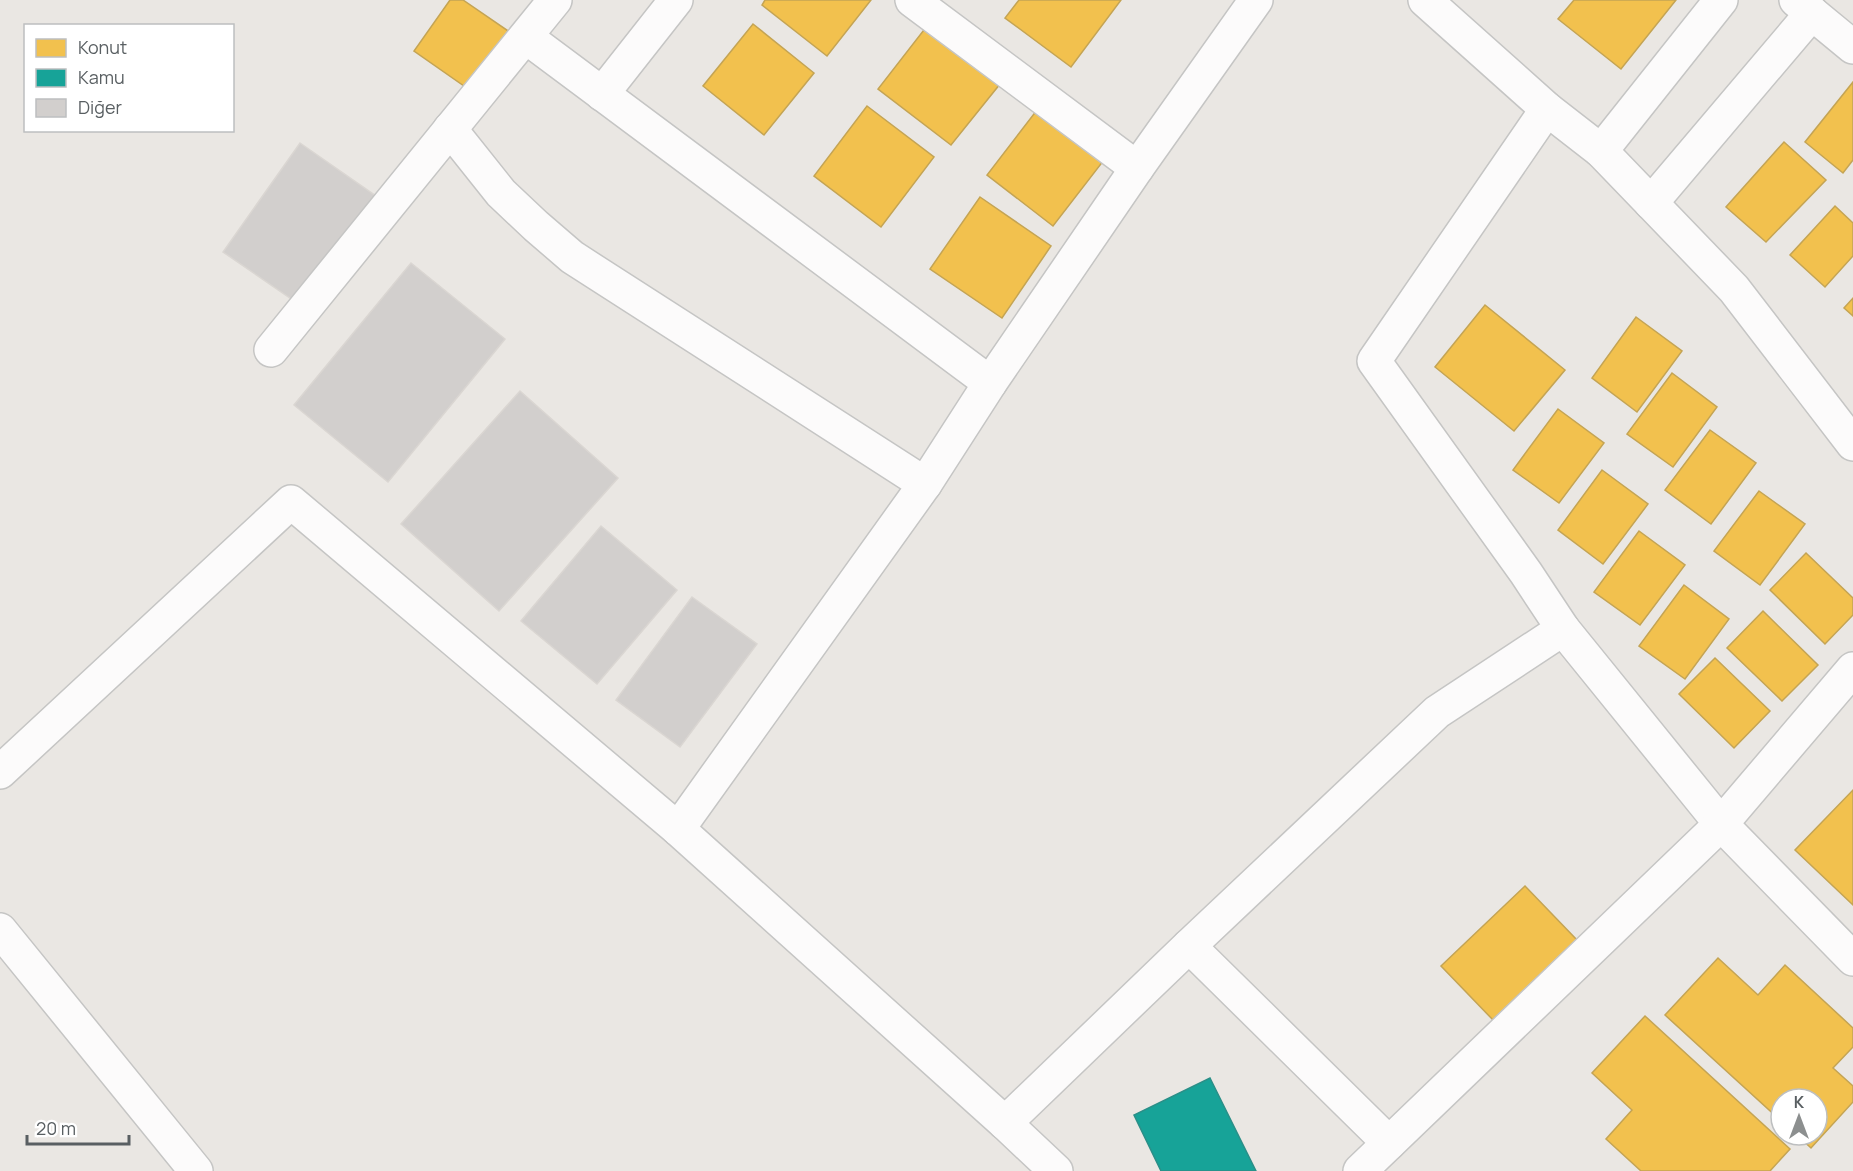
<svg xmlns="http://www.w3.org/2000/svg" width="1853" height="1171" viewBox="0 0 1853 1171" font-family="Manrope,sans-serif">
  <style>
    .homes { fill: #f2c14e; stroke: #c4a454; stroke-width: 1.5 }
    .public { fill: #17a398; stroke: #2b8f88; stroke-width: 1.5 }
    .building { fill: #d2cfcd; stroke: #dad6d2; stroke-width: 1.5 }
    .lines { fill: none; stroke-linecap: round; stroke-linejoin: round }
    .minor-casing { stroke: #c5c5c4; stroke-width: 36 }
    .minor { stroke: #fcfbfb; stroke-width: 33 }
  </style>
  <rect width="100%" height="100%" fill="#eae7e3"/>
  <g class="homes">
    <polygon points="450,0 463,0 514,35 474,93 414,51"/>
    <polygon points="765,0 871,0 827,56 762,5"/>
    <polygon points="1019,0 1121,0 1071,67 1005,18"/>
    <polygon points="1574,0 1676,0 1621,69 1558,19"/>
    <polygon points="753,24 814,73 764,135 703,86"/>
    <polygon points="927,26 1000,84 951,145 878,89"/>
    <polygon points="1853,82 1853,160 1843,173 1805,142"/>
    <polygon points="867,106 934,157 881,227 814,176"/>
    <polygon points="1037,110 1104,160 1053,226 987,175"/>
    <polygon points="1784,142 1826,180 1766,242 1726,207"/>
    <polygon points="980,197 1051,246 1002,318 930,269"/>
    <polygon points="1835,206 1853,223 1853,256 1825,287 1790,255"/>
    <polygon points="1853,298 1853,316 1844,308"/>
    <polygon points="1485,305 1565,370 1514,431 1435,367"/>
    <polygon points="1636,317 1682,351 1637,412 1592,378"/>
    <polygon points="1672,373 1717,407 1673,467 1627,434"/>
    <polygon points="1558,409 1604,443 1559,503 1513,470"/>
    <polygon points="1710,430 1756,463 1711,524 1665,490"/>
    <polygon points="1602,470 1648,504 1603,564 1558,530"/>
    <polygon points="1759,491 1805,524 1760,585 1714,551"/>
    <polygon points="1639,531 1685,565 1640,625 1594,592"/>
    <polygon points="1806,553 1853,598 1853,615 1825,644 1770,590"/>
    <polygon points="1684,585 1729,619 1685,679 1639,646"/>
    <polygon points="1763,611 1818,665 1782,701 1727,648"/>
    <polygon points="1715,658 1770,711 1734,748 1679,694"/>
    <polygon points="1853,790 1853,905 1795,850"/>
    <polygon points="1525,886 1577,940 1493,1020 1441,966"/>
    <polygon points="1718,958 1758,995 1785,965 1853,1028 1853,1047 1833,1068 1853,1086 1853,1102 1811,1148 1797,1135 1817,1135 1817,1099 1781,1099 1781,1121 1665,1015"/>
    <polygon points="1645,1016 1790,1149 1770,1171 1641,1171 1606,1139 1632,1110 1592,1073"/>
  </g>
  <polygon class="public" points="1210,1078 1256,1171 1161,1171 1134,1115"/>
  <g class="building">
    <polygon points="300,143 376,196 300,305 223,252"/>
    <polygon points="411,263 505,339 388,482 294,405"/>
    <polygon points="520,391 618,478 499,611 401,524"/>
    <polygon points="601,526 677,590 597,684 521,621"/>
    <polygon points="692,597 757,644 680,747 616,700"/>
  </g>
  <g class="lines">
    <defs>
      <g id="minor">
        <polyline points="912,0 1137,168"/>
        <polyline points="1425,0 1547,109 1601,151 1734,289 1853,444"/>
        <polyline points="1796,0 1853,47"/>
        <polyline points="526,37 990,383"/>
        <polyline points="602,94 676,0"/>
        <polyline points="1547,109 1374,361 1526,573 1563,629 1721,824 1853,959"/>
        <polyline points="450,129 501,193 536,226 572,257 925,484"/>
        <polyline points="1601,151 1721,0"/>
        <polyline points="1651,203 1812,13"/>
        <polyline points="271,350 555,0"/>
        <polyline points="0,772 291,502 678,829 1005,1123 1056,1171"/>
        <polyline points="678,829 925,484 990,383 1137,168 1256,0"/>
        <polyline points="0,930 196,1171"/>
        <polyline points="1189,946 1389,1143"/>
        <polyline points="1005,1123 1189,946 1437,712 1563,629"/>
        <polyline points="1360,1171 1721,824 1853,669"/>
      </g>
    </defs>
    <use href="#minor" class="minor-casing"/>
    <use href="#minor" class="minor"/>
  </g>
  <rect x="24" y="24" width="210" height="108" fill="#ffffff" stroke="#bdbfc0" stroke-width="1.5"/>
  <rect x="36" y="39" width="30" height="18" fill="#f2c14e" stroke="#bdbfc0" stroke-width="1.5"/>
  <text x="78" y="54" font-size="18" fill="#595f62">Konut</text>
  <rect x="36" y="69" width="30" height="18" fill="#17a398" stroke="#bdbfc0" stroke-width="1.5"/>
  <text x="78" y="84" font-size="18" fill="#595f62">Kamu</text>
  <rect x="36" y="99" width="30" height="18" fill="#d2cfcd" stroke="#bdbfc0" stroke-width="1.5"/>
  <text x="78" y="114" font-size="18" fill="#595f62">Diğer</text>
  <g transform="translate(1799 1117)"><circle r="28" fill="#ffffff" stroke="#bdbfc0" stroke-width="1.5"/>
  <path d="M0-4.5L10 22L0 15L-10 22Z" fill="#8c8f8f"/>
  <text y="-9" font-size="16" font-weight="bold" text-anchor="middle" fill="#595f62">K</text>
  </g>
  <path d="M27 1135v9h102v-9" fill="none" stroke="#595f62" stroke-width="3"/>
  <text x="36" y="1135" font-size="18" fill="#595f62" stroke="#ffffff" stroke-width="4.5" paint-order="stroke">20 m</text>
</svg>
